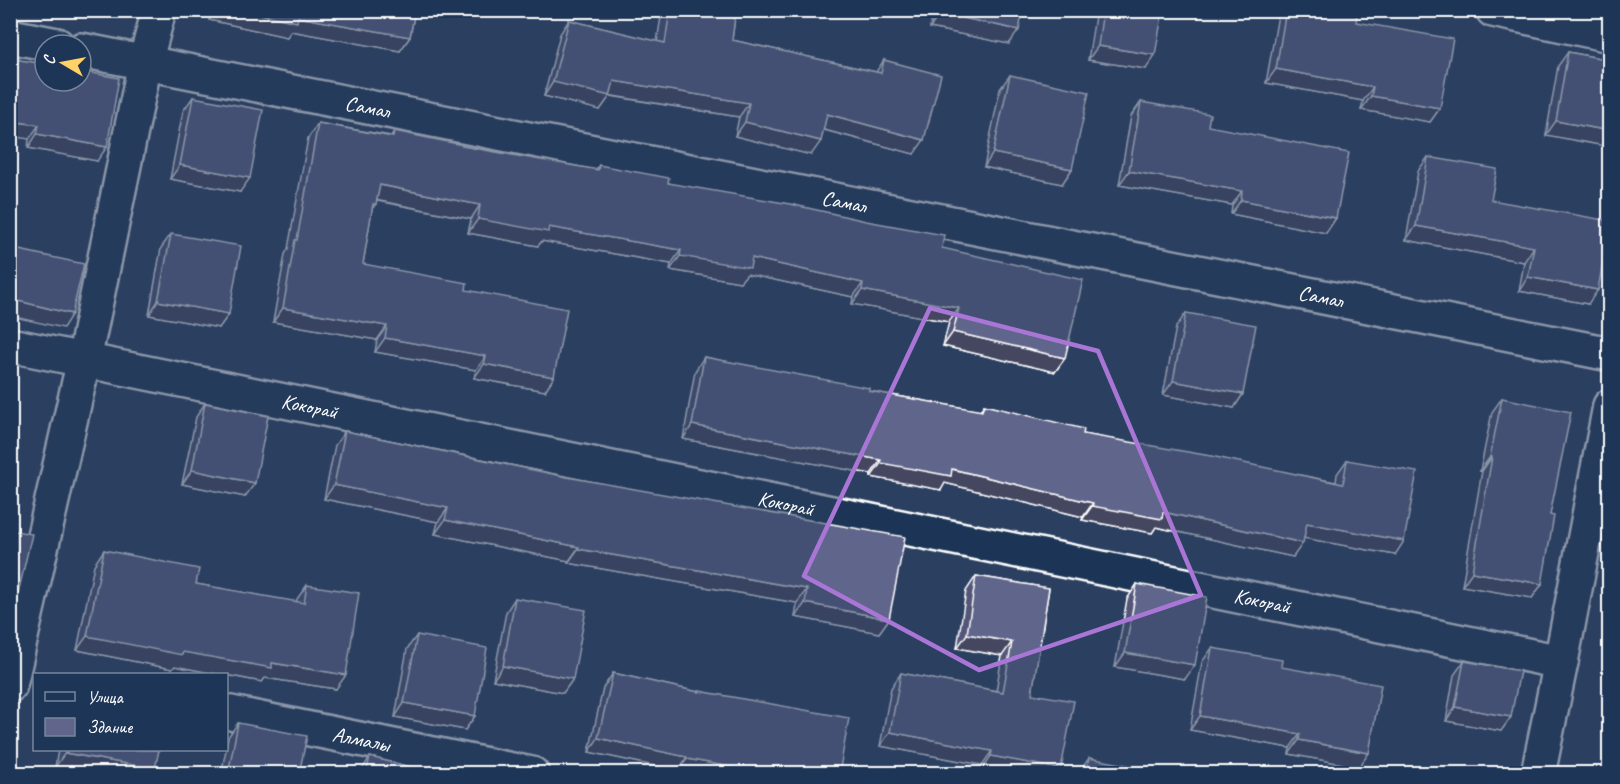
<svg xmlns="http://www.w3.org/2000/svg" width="1620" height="784" viewBox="0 0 1620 784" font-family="Caveat,sans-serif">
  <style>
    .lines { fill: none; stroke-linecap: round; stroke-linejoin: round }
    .minor-casing { stroke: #fff; stroke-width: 38 }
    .minor { stroke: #1d3557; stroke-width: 33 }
    .wall { fill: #535778; stroke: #fff; stroke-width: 1.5 }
    .shaded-wall { fill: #444761; stroke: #fff; stroke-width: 1.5 }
    .building { fill: #61658b; stroke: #fff; stroke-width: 1.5 }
    .marked { fill: none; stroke: #a976d5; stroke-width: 4.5; stroke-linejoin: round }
    .labels { text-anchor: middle; stroke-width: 4.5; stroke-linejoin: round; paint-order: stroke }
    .street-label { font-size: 21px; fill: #fff; stroke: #1d3557 }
  </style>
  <rect width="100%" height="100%" fill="#2b3f61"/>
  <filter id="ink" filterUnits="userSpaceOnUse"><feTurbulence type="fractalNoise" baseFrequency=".0167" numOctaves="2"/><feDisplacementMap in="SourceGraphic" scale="12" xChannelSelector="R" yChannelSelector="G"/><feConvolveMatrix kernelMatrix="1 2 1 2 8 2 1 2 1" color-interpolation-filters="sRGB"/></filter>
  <g filter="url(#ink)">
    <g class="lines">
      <defs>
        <g id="minor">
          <polyline points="1493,10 1610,35"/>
          <polyline points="10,36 57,45"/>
          <path id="s1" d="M81,50l1529,304"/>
          <path id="s2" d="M10,345l1551,317"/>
          <polyline points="10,685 84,360 145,63 159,10"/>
          <path id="s3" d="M226,712l306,62"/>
          <polyline points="1538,774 1561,662 1610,406"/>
        </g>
      </defs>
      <use href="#minor" class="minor-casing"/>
      <use href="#minor" class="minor"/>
    </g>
    <g class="wall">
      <polygon points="211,10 415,10 410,37 400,51 291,31 287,37 209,20"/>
      <polygon points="662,10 736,10 732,40 876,72 884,60 914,154 824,130 811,155 735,136 739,117 610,96 600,110 544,96 560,34 569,20 657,42"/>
      <polygon points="934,10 1023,10 1009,44 930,28"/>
      <polygon points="1096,10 1163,10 1146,69 1088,60"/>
      <polygon points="1281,10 1343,10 1440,108 1430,122 1361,110 1363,101 1266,83 1278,15"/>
      <polygon points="1568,52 1610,60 1546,135 1558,66"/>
      <polygon points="14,59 97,161 28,148 29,139"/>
      <polygon points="1010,75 1072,169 1062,184 984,167 1000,89"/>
      <polygon points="193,97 240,192 170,179 183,111"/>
      <polygon points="1141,102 1336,218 1326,233 1231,214 1232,205 1119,185 1131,116"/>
      <polygon points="318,123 391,136 394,131 462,146 595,170 599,165 668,183 942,248 1065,358 1055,372 943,346 949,322 852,304 853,297 747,274 740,282 670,270 671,264 542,241 538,246 468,233 471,219 377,201 376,204 372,209 363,264 466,290 545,391 474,378 476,370 375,352 377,340 273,322 285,254 288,249 308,138"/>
      <polygon points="1428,157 1491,200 1588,304 1519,291 1524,262 1406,240 1418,171"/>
      <polygon points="171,234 229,314 219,328 149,315 161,248"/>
      <polygon points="1186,313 1243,394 1234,408 1163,395 1176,327"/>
      <polygon points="704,357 869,391 980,411 984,405 1083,434 1336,482 1337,474 1347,460 1395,555 1304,538 1293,557 1156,527 1152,533 1082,520 1083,517 945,483 941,490 871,477 871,474 683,439 695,371"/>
      <polygon points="1502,398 1550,515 1542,584 1532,598 1462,586 1482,471 1480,471 1492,412"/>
      <polygon points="205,403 245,497 182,484 196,417"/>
      <polygon points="345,431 567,477 889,619 879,633 795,617 797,603 568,563 569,561 435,534 438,522 324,499 335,445"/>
      <polygon points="104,550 196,584 296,602 297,599 307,585 336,689 265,678 262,682 226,675 221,675 175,666 172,669 77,650 94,565"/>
      <polygon points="976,576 1049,588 1032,694 1061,769 1059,774 998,774 981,771 982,765 880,746 891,688 901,673 996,691 1002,656 957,648 966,591"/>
      <polygon points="1137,584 1185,679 1115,667 1127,599"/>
      <polygon points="515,598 573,679 563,693 493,680 506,612"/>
      <polygon points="417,635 475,716 465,730 395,717 407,649"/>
      <polygon points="1212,648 1281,667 1359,767 1289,754 1290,748 1190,730 1202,662"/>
      <polygon points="1464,661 1511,717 1501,731 1446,721 1454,675"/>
      <polygon points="613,673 698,692 699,691 839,774 680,774 677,773 678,771 589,752 603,688"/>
      <polygon points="238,723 299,774 221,774 226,750 228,737"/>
      <polygon points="58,750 159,750 152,774 90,774 55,767"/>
      <polygon points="370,757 439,774 359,774"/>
      <polygon points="1089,758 1143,774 1078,774"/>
    </g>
    <g class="shaded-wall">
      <polygon points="215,10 241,10 298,17 410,37 400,51 291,31 287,37 209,20"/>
      <polygon points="940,13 1019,30 1009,44 930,28"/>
      <polygon points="1098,46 1155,55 1146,69 1088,60"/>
      <polygon points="1276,69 1373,87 1363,101 1266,83"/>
      <polygon points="614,81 749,103 739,117 607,95 610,96 600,110 544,96 553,82"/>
      <polygon points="1371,96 1440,108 1430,122 1361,110"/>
      <polygon points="827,114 924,140 914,154 817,128"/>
      <polygon points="10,121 39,125 29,139 10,136"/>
      <polygon points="1556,121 1610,131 1610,147 1546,135"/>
      <polygon points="745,122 821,141 811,155 735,136"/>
      <polygon points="37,134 107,147 97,161 28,148"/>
      <polygon points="993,153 1072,169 1062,184 984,167"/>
      <polygon points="180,165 250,178 240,192 170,179"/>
      <polygon points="1129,171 1242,191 1232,205 1119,185"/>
      <polygon points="380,185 480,205 471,219 370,199"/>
      <polygon points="1241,200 1336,218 1326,233 1231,214"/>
      <polygon points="478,219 549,227 681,250 671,264 542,241 538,246 468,233"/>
      <polygon points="1416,226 1534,247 1524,262 1406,240"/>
      <polygon points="680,256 752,258 863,283 853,297 747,274 740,282 670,270"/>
      <polygon points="1528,277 1598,290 1588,304 1519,291"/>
      <polygon points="862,290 959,308 949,322 852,304"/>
      <polygon points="10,299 72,314 63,328 10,316"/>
      <polygon points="158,301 229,314 219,328 149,315"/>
      <polygon points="283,308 387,326 377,340 273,322"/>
      <polygon points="953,332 1065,358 1055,372 943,346"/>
      <polygon points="385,338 486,356 476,370 375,352"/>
      <polygon points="484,364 554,377 545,391 474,378"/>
      <polygon points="1173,381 1243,394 1234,408 1163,395"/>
      <polygon points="692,425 881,460 871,474 683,439"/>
      <polygon points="1490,457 1492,457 1482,471 1480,471"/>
      <polygon points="881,463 952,469 1093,503 1083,517 945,483 941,490 871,477"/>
      <polygon points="192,470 255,483 245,497 182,484"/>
      <polygon points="334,485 448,508 438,522 324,499"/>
      <polygon points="1092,506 1163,512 1303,543 1293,557 1156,527 1152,533 1082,520"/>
      <polygon points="445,520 579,547 569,561 435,534"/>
      <polygon points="1307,523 1404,541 1395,555 1298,537"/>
      <polygon points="578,549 807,589 797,603 568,563"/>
      <polygon points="1472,572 1542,584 1532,598 1462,586"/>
      <polygon points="10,600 16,602 10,610"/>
      <polygon points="805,603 889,619 879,633 795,617"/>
      <polygon points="967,634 1012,642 1002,656 957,648"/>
      <polygon points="87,636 183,652 272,663 346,675 336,689 265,678 262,682 226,675 221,675 175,666 172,669 77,650"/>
      <polygon points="1125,653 1195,665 1185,679 1115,667"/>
      <polygon points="503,666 573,679 563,693 493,680"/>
      <polygon points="404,703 475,716 465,730 395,717"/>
      <polygon points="1455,707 1511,717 1501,731 1446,721"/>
      <polygon points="1200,716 1300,734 1290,748 1190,730"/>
      <polygon points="890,732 992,751 982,765 880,746"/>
      <polygon points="598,738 687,757 678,771 589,752"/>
      <polygon points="1299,740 1369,753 1359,767 1289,754"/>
      <polygon points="65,753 155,769 152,774 90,774 55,767"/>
      <polygon points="991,756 1061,769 1059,774 998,774 981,771"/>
      <polygon points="687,759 768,774 677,773"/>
    </g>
    <g class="building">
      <polygon points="241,10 415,10 410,37 298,17 297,22"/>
      <polygon points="670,10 736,10 732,40 881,73 884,60 941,75 924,140 827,114 821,141 745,122 749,103 614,81 610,96 553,82 569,20 665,43"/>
      <polygon points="941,10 1023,10 1019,30 940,13"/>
      <polygon points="1103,10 1163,10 1155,55 1098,46"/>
      <polygon points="1286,10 1343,10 1357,13 1356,22 1453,39 1440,108 1371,96 1373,87 1276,69"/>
      <polygon points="10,50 15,51 14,59 45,64 45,81 81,81 81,71 119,78 107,147 37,134 39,125 10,121"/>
      <polygon points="1568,52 1610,60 1610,131 1556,121"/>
      <polygon points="1010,75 1089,92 1072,169 993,153"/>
      <polygon points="193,97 263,110 250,178 180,165"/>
      <polygon points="1141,102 1210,114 1208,126 1349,153 1336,218 1241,200 1242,191 1129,171"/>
      <polygon points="318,123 393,137 394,131 463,145 462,146 598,170 599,165 669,178 668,183 790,204 866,221 944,235 942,248 1083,280 1065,358 953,332 959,308 862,290 863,283 752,258 750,268 680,256 681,250 549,227 548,232 478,219 480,205 380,185 376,204 373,204 363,264 467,283 466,290 567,309 554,377 484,364 486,356 385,338 387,326 283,308 295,240 297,240"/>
      <polygon points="1428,157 1497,169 1491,200 1610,221 1598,290 1528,277 1534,247 1416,226"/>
      <polygon points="171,234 241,246 229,314 158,301"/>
      <polygon points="10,248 84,264 72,314 10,299"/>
      <polygon points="1186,313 1256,325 1243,394 1173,381"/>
      <polygon points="704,357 869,388 869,391 982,411 984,405 1084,429 1083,434 1211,456 1343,484 1347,460 1417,472 1404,541 1307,523 1303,543 1163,512 1162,519 1092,506 1093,503 952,469 951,476 881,463 881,460 692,425"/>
      <polygon points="1502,398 1571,412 1550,515 1554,516 1542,584 1472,572 1492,457 1490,457"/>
      <polygon points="205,403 268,416 255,483 192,470"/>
      <polygon points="345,431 567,477 905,537 889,619 805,603 807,589 578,549 579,547 445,520 448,508 334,485"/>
      <polygon points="10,530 32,534 16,602 10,600"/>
      <polygon points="104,550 199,569 196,584 304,603 307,585 359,593 346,675 272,663 272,668 183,652 182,655 87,636"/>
      <polygon points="976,576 1049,588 1032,694 1074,701 1061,769 991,756 992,751 890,732 901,673 1003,692 1012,642 967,634"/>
      <polygon points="1137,584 1207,597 1195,665 1125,653"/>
      <polygon points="515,598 586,610 573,679 503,666"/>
      <polygon points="417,635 487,648 475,716 404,703"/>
      <polygon points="1212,648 1282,660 1281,667 1381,685 1369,753 1299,740 1300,734 1200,716"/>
      <polygon points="1464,661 1520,671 1511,717 1455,707"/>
      <polygon points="613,673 699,692 699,691 849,718 839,774 768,774 687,759 687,757 598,738"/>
      <polygon points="238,723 307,736 299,774 228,774"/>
      <polygon points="65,750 159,750 155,769 65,753"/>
      <polygon points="370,757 439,774 366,774"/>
      <polygon points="1089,758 1144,768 1143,774 1086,774"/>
    </g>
  </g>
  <path d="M0 0H1620V784H0ZM930,308l168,43 103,244 -222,75 -175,-94z" fill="#2b3f61" fill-opacity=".55" fill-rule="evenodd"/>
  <path class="marked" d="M930,308l168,43 103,244 -222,75 -175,-94z"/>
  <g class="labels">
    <g class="street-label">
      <text dy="7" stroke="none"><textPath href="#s1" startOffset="292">Самал</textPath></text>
      <text dy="7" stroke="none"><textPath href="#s1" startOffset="778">Самал</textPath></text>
      <text dy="7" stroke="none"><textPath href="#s1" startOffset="1264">Самал</textPath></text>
      <text dy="7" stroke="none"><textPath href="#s2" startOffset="306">Кокорай</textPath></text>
      <text dy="7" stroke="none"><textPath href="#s2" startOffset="792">Кокорай</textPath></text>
      <text dy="7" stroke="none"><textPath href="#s2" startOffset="1278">Кокорай</textPath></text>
      <text dy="7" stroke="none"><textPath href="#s3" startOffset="138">Алмалы</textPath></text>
    </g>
  </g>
  <rect width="1620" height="784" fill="none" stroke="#1d3557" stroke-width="36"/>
  <rect x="18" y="18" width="1584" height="748" fill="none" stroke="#fff" stroke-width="2" filter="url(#ink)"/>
  <rect x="33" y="673" width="195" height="78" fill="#1d3557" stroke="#77869a" stroke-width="1.5"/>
  <rect x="45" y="692" width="30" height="9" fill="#1d3557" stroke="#77869a" stroke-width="1.5"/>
  <text x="87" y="703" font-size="18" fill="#ffffff">Улица</text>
  <rect x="45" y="718" width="30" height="18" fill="#61658b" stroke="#77869a" stroke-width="1.5"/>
  <text x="87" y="733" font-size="18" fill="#ffffff">Здание</text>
  <g transform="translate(63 63) rotate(280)"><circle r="28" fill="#1d3557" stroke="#77869a" stroke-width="1.5"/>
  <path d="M0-4.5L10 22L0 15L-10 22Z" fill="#ffd166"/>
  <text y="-9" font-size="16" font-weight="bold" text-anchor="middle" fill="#ffffff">С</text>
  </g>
</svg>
